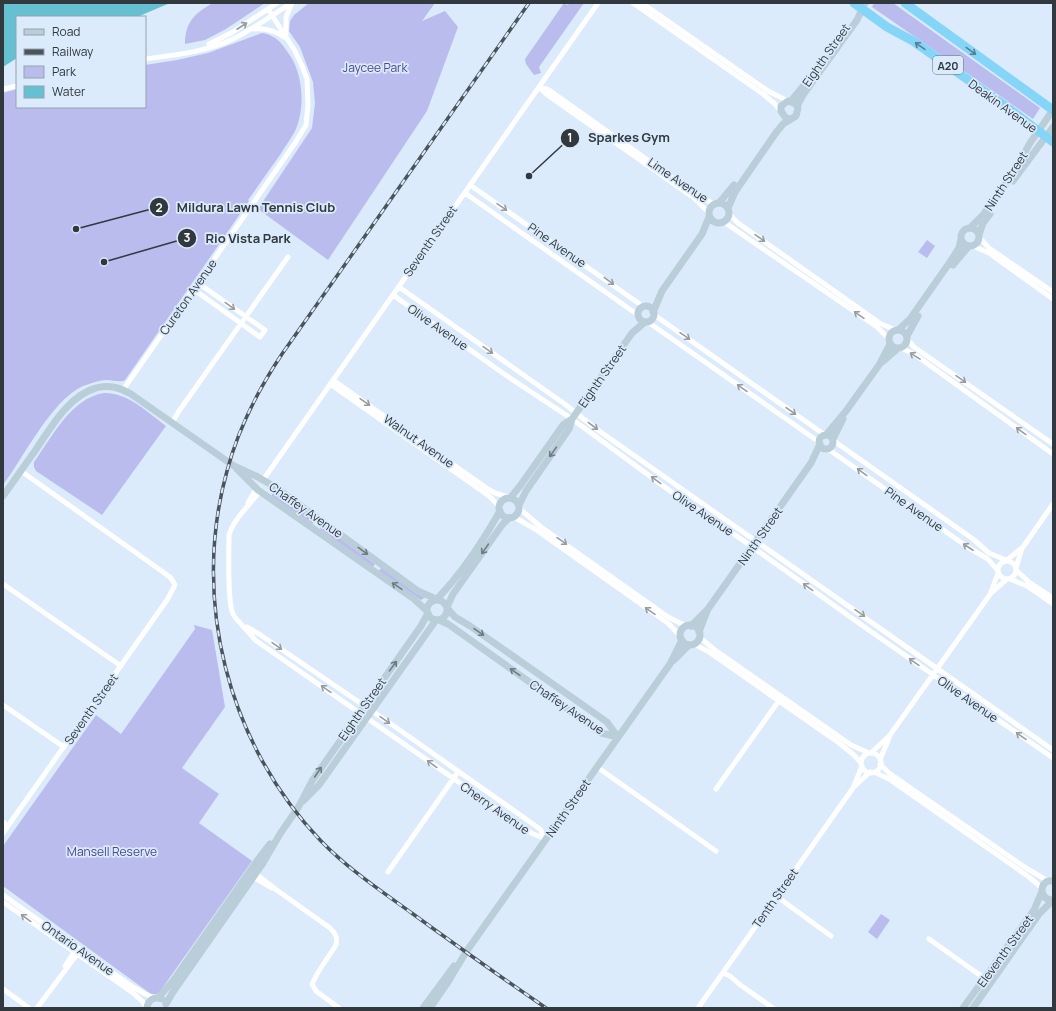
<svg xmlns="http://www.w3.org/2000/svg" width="1056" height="1011" font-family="Manrope,sans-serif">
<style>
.green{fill:#babcee}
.water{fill:#65c1d1}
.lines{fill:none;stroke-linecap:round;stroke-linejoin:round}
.street{stroke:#fff;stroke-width:5}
.secondary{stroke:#b9ced8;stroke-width:7}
.highway{stroke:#85d5f9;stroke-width:9}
.rail-casing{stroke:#4b535b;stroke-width:3.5}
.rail{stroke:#dbebfb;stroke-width:2;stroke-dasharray:6;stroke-linecap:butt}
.oneway{stroke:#989c9e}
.oneway2{stroke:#577f92}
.oneway3{stroke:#6e7c83}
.labels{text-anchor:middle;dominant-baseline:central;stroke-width:3.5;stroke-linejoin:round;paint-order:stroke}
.shield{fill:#dbebfb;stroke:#646e77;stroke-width:1}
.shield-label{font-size:11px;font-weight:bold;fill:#31383e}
.street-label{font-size:12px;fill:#31383e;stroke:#dbebfb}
.park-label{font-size:12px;fill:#4b4692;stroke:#dbebfb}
.leader{fill:none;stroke:#31383e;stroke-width:1.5}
.callout-dot{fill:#31383e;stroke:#dbebfb;stroke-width:1.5}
.mark-label{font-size:12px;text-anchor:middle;font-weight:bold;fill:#fff}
.callout-label{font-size:13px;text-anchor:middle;font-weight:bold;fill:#31383e;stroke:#dbebfb;stroke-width:3.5;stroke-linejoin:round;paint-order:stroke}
</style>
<rect width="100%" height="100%" fill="#dbebfb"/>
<path class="green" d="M213,3H265L226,29L205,40L185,44C185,22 195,13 213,3Z
M309,3H435L422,21L445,11L458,27L427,111L328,260L258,209L312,128L315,103L313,82L300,47L289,31L290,21L294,15Z
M564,3L568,5L569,3H584L539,67L541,73L534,75L526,64L525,59Z
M874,3H893L1040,108L1033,119L872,7Z
M262,33C278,36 282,44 291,57C303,77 305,107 296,129C292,138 285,146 280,155C269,170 259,185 248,200L249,201L125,380C120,383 113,380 107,380C98,380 89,384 81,387C51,402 23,458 3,485V93L17,89V107H145V65L177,60L208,53Z
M927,240L935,246L927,258L918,252Z
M104,393C129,393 147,412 166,426L102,515L36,471L34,467V462C52,437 71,398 104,393Z
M274,491L315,520L313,524L271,496Z
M321,526H323L375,564L373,567L320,529Z
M381,568L423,596L424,598L421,600L415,596L379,571Z
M194,625L212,630L225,707L182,768L219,794L199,823L252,861L161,990L157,994H151L3,886V846L96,715L121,734L195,629Z
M881,914L890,920L877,939L868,932Z"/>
<path class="water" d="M3,3H170L137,17H17V58L3,67Z"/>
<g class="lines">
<path class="street" d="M633,3L763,94L775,104L781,111
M642,3L768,91L788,101
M254,29C265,28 274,30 284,37
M286,36V17L292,3
M209,44L233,32L277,3
M145,59C174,55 206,52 233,39C253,29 272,16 291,3
M539,87L549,90L697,195L714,204
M540,88L546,94L694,198L708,212
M3,89L17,86
M470,185L644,307
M465,193L638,315
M729,214L738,223L881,324L896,330
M724,222L877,327L889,339
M979,237L989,248L1053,292
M973,246L989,253L1053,299
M399,287L566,405L595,428L1053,750
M193,289L260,337L265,330L198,283
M393,295L504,374L572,419L677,496L741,539L863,626L1053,758
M653,314L825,435
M648,322L819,442
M908,340L914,347L1053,444
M901,348L914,354L1053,454
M333,380L488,489L495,493L508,497
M330,384L489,496L499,506
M123,390L295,143L306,125L308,105L307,79L302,66L295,51L268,9
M172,423L179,411L288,257
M834,441L973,539L989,553L1006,560
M828,449L969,548L988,559L998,571
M263,480L598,3
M260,491C250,505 234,518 229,535C229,551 227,601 233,614C236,620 250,633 255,640L533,834L546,839
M248,503L256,489
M520,509L541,527L668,617L686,626
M514,517L535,529L669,624L680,636
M1007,560L1023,547L1053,504
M998 570a9 9 0 1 1 18 0a9 9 0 1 1-18 0Z
M1016,568L1022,548
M1016,570L1029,582L1053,598
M1010,579L1027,586L1053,604
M3,584L121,666
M991,592L998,573
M247,627L259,634L394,726L540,829L546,839
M699,637L715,650L851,745L869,753
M694,644L709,652L839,743L854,755L861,763
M3,705L64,747
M871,753L890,735L991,593L1007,579
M861 763a10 10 0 1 1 20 0a10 10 0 1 1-20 0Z
M880,760L889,738
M880,764L889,773L1026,868L1048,881
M597,767L716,851
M874,772L889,779L1029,877L1042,888
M855,786L870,772
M716,789L780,699
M3,822L8,826
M3,833L167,600L175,585L171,578L163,572L21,471
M388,872L458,772
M256,874L278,891L330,928C335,933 338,937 336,945L317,974L312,984L316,991L339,1008
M253,877L272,888
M3,895L133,987L145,994L155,998
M776,896L831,936
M3,902L133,993L142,1001L147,1008
M929,939L991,983
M65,966L74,952L77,950
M723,973L730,976L739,984L773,1008
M3,989L29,1008
M37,1008L78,953
M698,1008L853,788L862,766"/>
<path class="secondary" d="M791,101L805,84
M797,106L803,95L857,20L865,3
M1013,181L1053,127
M709 213a10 10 0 1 1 20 0a10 10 0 1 1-20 0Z
M719,203L734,185
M728,208L735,192L775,134L783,124L796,116L798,108L796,104L788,101L781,106V111L785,117L790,119
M970,228L983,215L1014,172L1030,143L1053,110
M961 237a9 9 0 1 1 18 0a9 9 0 1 1-18 0Z
M979,235L983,223L990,214
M953,265L969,246
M638 314a8 8 0 1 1 16 0a8 8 0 1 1-16 0Z
M653,312L662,291L702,234L709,217
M889 339a9 9 0 1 1 18 0a9 9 0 1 1-18 0Z
M898,330L910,319L950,262L959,248L961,239
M907,336L918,316
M882,362L897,349
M819 442a7 7 0 1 1 14 0a7 7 0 1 1-14 0Z
M826,435L846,411L879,365L890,344
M833,439L843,419
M237,469L258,490L414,599L427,611
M3,496C14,481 24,466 35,451C50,429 69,395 96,388C109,384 120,388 131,394L234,466L256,476L275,487L418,591L436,599
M511,497L520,486L563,425L572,419L632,333L645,322
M499 508a10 10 0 1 1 20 0a10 10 0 1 1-20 0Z
M519,505L526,491L569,429L572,419
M437,599C461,574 483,541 500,511
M427 610a10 10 0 1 1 20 0a10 10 0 1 1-20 0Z
M447,607L453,594L502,525L509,518
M448,609L455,617L470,626L607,722L618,737
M439,620L448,624L601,733L618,737
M680 635a10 10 0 1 1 20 0a10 10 0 1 1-20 0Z
M691,626L708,609L811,463L820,444
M699,632L707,611
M674,660L689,645
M303,801L319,785L436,620
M1053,881C1046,880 1042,884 1042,891C1043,897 1047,900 1053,900
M158,998L173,981L257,861L270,844
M166,1004L173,992L263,863L280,834L299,806L312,781L421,626L428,613
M147,1008C148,1000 154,996 162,999
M423,1008L454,966
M430,1008L448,982L466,952L670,664L682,640
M963,1008L1034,910L1042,891
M973,1008L1039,914L1053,900"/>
<path class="highway" d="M854,3L887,27L913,41L1011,110L1053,142
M905,3L1053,110"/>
<g class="rail-casing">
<path id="rail" d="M529,3L282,354C258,390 238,429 227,471C191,600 228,744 321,841C348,869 381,891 413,914C457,946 501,977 546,1008"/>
</g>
<use href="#rail" class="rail"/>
</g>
<defs><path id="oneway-shaft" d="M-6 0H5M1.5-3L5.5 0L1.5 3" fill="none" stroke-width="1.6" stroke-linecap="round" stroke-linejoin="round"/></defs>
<g class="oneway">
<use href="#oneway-shaft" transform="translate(242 26) rotate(-33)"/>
<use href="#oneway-shaft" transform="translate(502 207) rotate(35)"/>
<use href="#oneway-shaft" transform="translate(760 238) rotate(35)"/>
<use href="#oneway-shaft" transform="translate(609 281) rotate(36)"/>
<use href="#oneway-shaft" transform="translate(230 306) rotate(36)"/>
<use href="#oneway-shaft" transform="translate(859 315) rotate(-145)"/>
<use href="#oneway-shaft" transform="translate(685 336) rotate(35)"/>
<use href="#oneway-shaft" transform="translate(488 350) rotate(35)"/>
<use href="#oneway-shaft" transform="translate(915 356) rotate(-148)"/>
<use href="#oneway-shaft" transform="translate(961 379) rotate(35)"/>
<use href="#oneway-shaft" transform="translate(742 388) rotate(-145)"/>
<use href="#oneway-shaft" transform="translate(365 402) rotate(35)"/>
<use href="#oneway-shaft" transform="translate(791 411) rotate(35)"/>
<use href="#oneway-shaft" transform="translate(593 426) rotate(37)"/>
<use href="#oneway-shaft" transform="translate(1021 431) rotate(-144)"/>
<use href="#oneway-shaft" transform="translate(862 472) rotate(-144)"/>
<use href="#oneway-shaft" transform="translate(656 480) rotate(-144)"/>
<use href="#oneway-shaft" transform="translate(562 541) rotate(35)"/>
<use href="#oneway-shaft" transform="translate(968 547) rotate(-147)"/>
<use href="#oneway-shaft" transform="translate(808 587) rotate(-144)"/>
<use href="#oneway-shaft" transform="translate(650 611) rotate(-145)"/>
<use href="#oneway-shaft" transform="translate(860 613) rotate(35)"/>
<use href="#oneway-shaft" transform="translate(277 646) rotate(35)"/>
<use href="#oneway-shaft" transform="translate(914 662) rotate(-145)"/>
<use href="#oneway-shaft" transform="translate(326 689) rotate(-145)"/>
<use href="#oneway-shaft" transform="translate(385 720) rotate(35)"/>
<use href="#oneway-shaft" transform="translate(1021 736) rotate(-145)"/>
<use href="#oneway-shaft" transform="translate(432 764) rotate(-144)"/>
<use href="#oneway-shaft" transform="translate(26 918) rotate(-144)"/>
</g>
<g class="oneway2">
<use href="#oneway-shaft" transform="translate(920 46) rotate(-145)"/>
<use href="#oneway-shaft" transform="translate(971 51) rotate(36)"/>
</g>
<g class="oneway3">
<use href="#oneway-shaft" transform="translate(553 452) rotate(125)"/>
<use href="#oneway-shaft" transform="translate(485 549) rotate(125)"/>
<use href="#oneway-shaft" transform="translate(363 551) rotate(36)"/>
<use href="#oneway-shaft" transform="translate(397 586) rotate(-146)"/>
<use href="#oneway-shaft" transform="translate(479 632) rotate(35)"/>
<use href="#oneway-shaft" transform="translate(393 666) rotate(-54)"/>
<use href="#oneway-shaft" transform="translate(515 672) rotate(-145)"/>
<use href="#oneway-shaft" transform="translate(318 772) rotate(-56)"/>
</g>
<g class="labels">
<rect class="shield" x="933" y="56" width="30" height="18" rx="3"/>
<g class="shield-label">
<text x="948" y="65">A20</text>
</g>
<g class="street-label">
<text transform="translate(826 55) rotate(-55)">Eighth Street</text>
<text transform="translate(1003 106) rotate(36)">Deakin Avenue</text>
<text transform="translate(678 180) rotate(34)">Lime Avenue</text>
<text transform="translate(1006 181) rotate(-57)">Ninth Street</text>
<text transform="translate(430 241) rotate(-55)">Seventh Street</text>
<text transform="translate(557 245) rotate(35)">Pine Avenue</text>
<text transform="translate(188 297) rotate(-55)">Cureton Avenue</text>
<text transform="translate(438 327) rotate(35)">Olive Avenue</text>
<text transform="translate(602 376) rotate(-55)">Eighth Street</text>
<text transform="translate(419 441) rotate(35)">Walnut Avenue</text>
<text transform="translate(914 509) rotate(35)">Pine Avenue</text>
<text transform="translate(306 510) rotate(35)">Chaffey Avenue</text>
<text transform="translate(703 513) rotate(34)">Olive Avenue</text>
<text transform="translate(760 536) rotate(-55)">Ninth Street</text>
<text transform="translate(968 699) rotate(35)">Olive Avenue</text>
<text transform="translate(567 707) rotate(34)">Chaffey Avenue</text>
<text transform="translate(91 709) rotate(-55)">Seventh Street</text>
<text transform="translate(362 709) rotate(-55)">Eighth Street</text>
<text transform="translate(495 808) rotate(35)">Cherry Avenue</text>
<text transform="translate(568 808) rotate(-55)">Ninth Street</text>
<text transform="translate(775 898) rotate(-55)">Tenth Street</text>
<text transform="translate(78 948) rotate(35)">Ontario Avenue</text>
<text transform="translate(1005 951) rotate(-54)">Eleventh Street</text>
</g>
<g class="park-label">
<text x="375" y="67">Jaycee Park</text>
<text x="112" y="851">Mansell Reserve</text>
</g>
</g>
<path class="leader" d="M529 176L570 138M76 229L159 207M104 262L187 238"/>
<g class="callout-dot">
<circle cx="529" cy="176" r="4"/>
<circle cx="76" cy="229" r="4"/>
<circle cx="104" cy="262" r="4"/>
<circle cx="570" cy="138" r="10"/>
<circle cx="159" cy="207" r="10"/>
<circle cx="187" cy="238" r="10"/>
</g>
<g class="mark-label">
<text x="570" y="142">1</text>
<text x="159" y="212">2</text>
<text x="187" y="242">3</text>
</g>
<g class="callout-label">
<text x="629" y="142">Sparkes Gym</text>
<text x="256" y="212">Mildura Lawn Tennis Club</text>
<text x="248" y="243">Rio Vista Park</text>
</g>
<rect width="1056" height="1011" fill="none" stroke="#31383e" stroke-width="8"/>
<rect x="16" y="16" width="130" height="92" fill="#dbebfb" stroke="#97a3af"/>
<rect x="24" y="29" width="20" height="6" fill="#b9ced8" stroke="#97a3af"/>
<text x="52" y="36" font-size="12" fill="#31383e">Road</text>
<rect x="24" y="49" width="20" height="6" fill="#4b535b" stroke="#97a3af"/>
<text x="52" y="56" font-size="12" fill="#31383e">Railway</text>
<rect x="24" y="66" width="20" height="12" fill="#babcee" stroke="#97a3af"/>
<text x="52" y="76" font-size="12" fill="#31383e">Park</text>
<rect x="24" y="86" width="20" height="12" fill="#65c1d1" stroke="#97a3af"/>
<text x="52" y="96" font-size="12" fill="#31383e">Water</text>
</svg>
